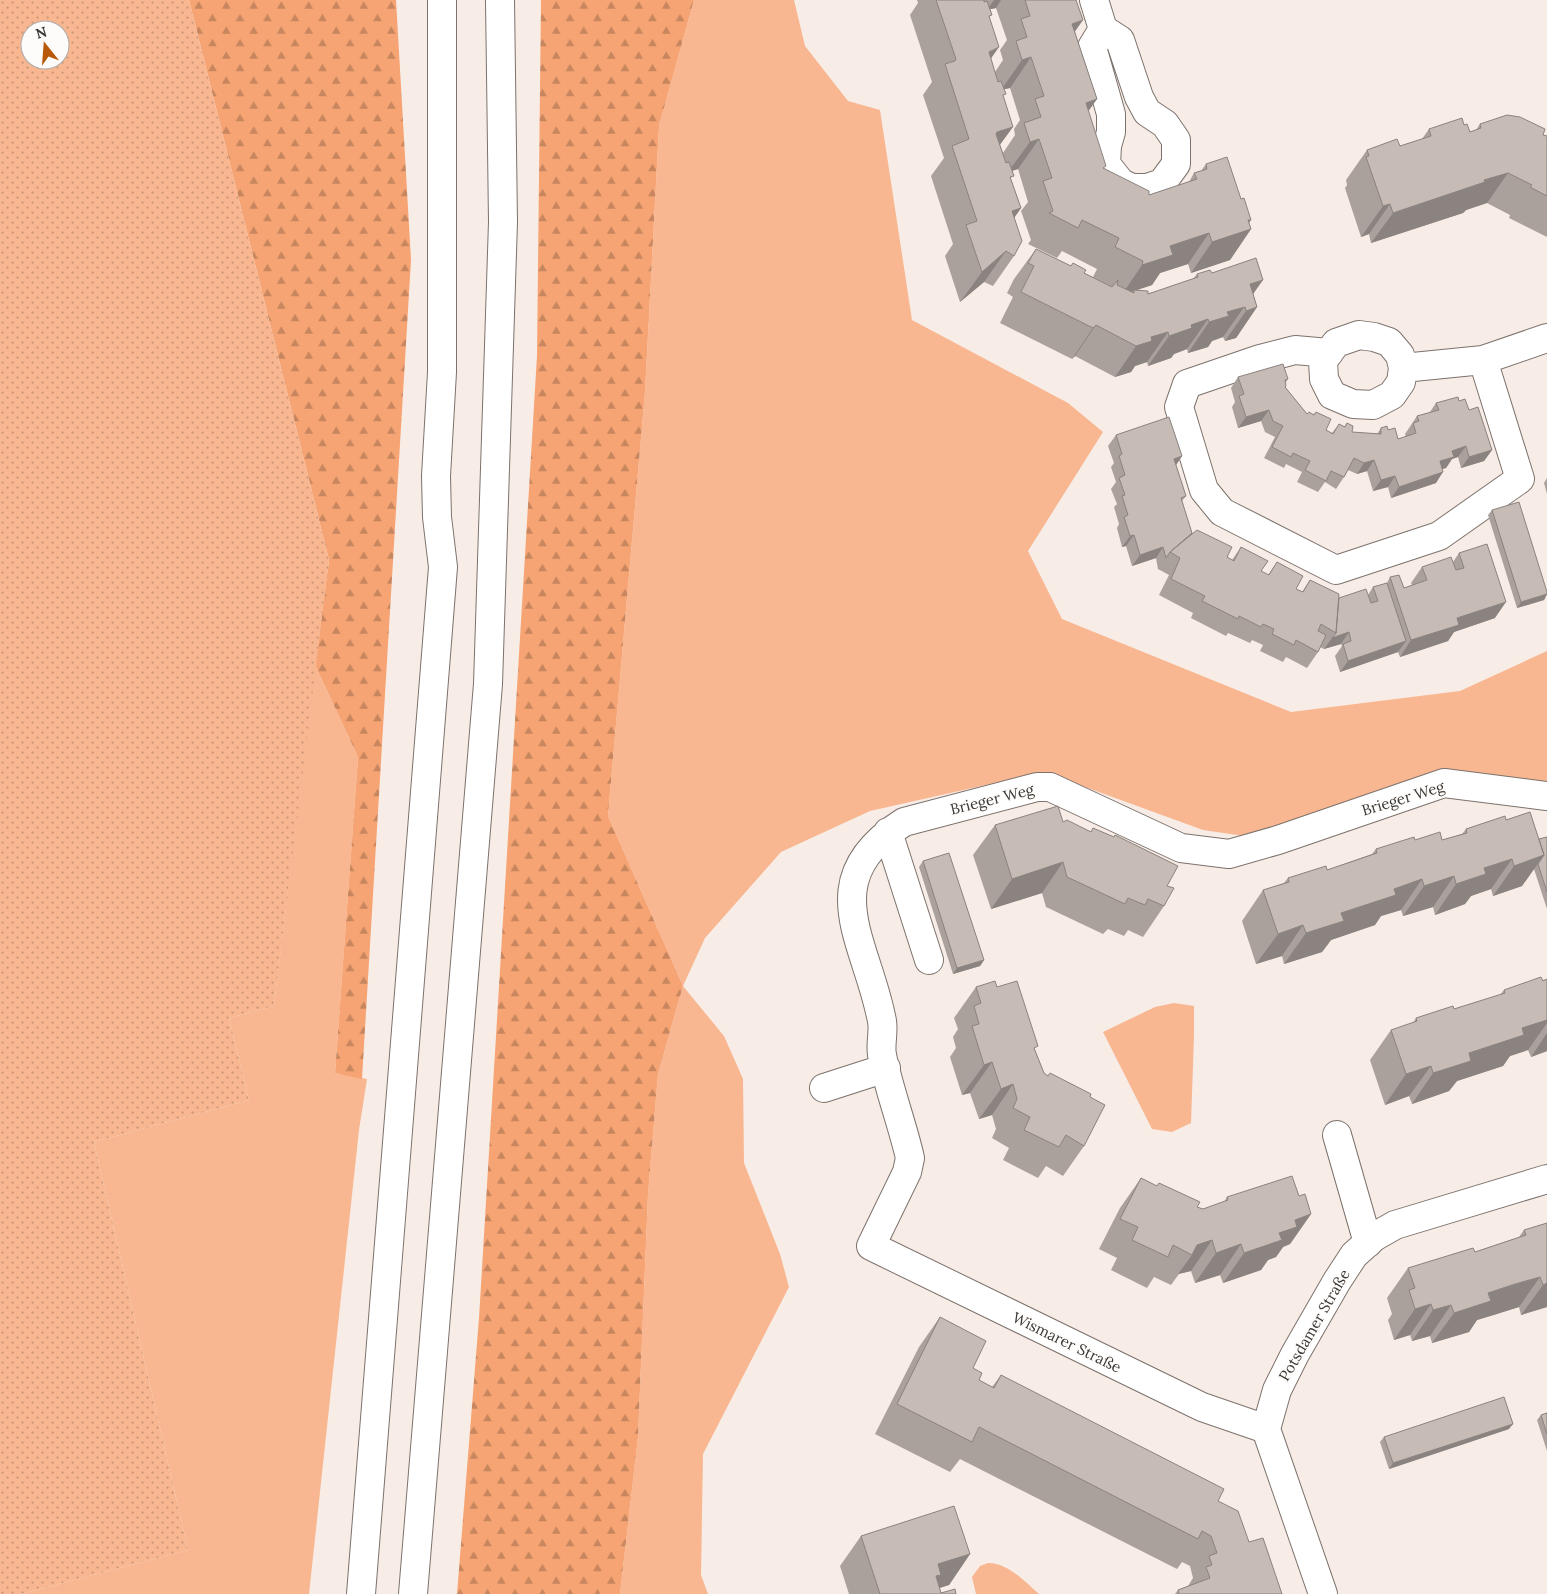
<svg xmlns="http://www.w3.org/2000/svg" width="1547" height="1594" font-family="Lora,serif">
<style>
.green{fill:#f8b791}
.forest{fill:url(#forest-firs)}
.garden{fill:url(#garden-dots);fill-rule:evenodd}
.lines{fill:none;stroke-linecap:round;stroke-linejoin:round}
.minor-casing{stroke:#7c726c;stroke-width:30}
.highway-casing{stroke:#7c726c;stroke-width:30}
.minor{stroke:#fff;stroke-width:28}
.highway{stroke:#fff;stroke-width:28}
.wall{fill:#aaa19c;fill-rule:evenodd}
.shaded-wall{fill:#8b837f}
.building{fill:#c6bbb5;stroke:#8b837f}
.labels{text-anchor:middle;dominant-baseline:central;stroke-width:4;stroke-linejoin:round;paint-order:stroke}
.street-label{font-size:15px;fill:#3b3734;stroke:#fefcfa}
</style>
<defs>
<pattern id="forest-firs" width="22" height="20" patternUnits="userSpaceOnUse" patternTransform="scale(1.25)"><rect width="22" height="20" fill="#f6a473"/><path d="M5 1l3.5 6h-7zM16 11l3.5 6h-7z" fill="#c8865f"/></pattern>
<pattern id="garden-dots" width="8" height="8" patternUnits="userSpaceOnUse" patternTransform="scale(1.25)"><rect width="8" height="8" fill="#f8b791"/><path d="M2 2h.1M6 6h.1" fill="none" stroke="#ca9677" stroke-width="1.8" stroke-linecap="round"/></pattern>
</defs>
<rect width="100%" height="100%" fill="#f8ece6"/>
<path class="green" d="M694,0H794L805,46L848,101L880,110L912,320L1068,403L1103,432L1028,551L1062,619L1291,712L1460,691L1547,651V782L1446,770L1251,837L1203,830L1044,772L870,811L781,852L705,938L683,986L724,1036L743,1079L744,1163L780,1254L789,1287L703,1454L701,1575L708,1594H620L638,1437L648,1194L658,1074L683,986L608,816L645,392L659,126Z
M315,665L358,757L335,1073L367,1079L359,1130L309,1594H21L188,1550L94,1142L249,1100L229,1018L274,1006Z
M1174,1003L1194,1006V1036L1191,1123L1172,1132L1152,1129L1103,1032L1155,1007Z
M988,1563C1008,1563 1024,1581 1039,1594H976L972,1577L980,1566Z"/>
<path class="forest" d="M189,0H396L411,260L362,1079L335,1073L358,757L315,665L329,560Z
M541,0H694L659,126L645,392L608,816L683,986L658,1074L648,1194L638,1437L620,1594H457L479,1318L537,356Z"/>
<path class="garden" d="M0,0H189L329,560L274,1006L229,1018L249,1100L94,1142L188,1550L21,1594H0ZM30,30H60V60H30Z"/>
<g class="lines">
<g class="minor-casing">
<path id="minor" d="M1094,0L1103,29L1120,40L1139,97L1147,112L1165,124L1176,140V164L1162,183L1147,188H1132L1121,183L1106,164L1107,146L1111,132V114L1092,47L1103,29
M1359,335L1374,337L1389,342L1400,355L1403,368L1401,382L1392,395L1373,405L1353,404L1332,395L1324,379L1323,361L1336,343Z
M1329,353L1295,350L1260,359L1187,384L1179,407L1204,490L1222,512L1336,570L1439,536L1520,479L1483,360
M1403,368L1483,360L1547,338
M888,832L929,960
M824,1088L886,1068
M1337,1135L1368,1243
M1266,1429L1202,1407L871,1246L907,1172L910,1158C902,1123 889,1090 882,1055C880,1044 884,1032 882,1021C867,941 812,880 904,822L1037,787H1050L1181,848L1229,854L1278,840L1444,783L1547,796
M1323,1594L1266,1429L1277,1390L1295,1354L1337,1281L1354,1255L1374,1237L1395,1225L1547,1179"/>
</g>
<g class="highway-casing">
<path id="highway" d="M361,1594L443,567L437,517L436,476L442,372V0
M413,1594L488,684L503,222L500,0"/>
</g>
<use href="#minor" class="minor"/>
<use href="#highway" class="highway"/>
</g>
<path class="wall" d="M917,0H1076L1075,32L1097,99L1088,111L1104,168L1149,195L1189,182L1194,173L1201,171L1206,164L1241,199L1251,220L1249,222L1251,229L1230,260L1191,273L1188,264L1160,273L1152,285L1137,290L1148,294L1193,279L1197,274L1212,273L1253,294L1257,307L1236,338L1225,341L1223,337L1212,341L1208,347L1188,353L1187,349L1174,354L1171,358L1148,366L1147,362L1135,366L1131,372L1115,377L1075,356L1072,359L1000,323L1013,297L1007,293L1014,279L1036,249L1071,266L1073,263L1084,273L1112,286L1093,277L1097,269L1062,251L1057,258L1028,244L1031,240L1021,211L1028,202L1018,169L1012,171L1011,179L1021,208L1014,218V256L993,286L984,282L960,302L945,256L953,244L931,176L944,158L923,95L932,82L910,15L918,3ZM996,8L1007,40L1000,50L1003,60L995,72L991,59L990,18V9ZM1010,88L1020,120L1014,129L1015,135L1003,153L1000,145L1003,97L1004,89Z
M1480,124L1543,135L1547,136V237L1509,218L1510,215L1487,203L1466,210L1463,213L1371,243L1369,234L1361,237L1345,188L1347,185L1346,180L1367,150L1400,146L1422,139L1429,129L1464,125L1470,132L1476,130Z
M1238,377L1288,379L1286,382L1285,387L1307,414H1314L1316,412L1326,430L1332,433L1339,424L1344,427L1347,423L1352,432L1377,434L1381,428L1388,430L1398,439L1406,437L1405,434L1417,416L1430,412L1436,403L1459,401L1469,410L1492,450L1484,461L1461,468L1458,457L1452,459L1446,468L1442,469L1436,483L1391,498L1388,487L1373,491L1367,471L1357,474L1348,470L1344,477L1336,489L1325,482L1318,492L1297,482L1302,472L1286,464L1284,468L1264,458L1275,437L1265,432L1261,421L1238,428L1232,407L1235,402L1231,388Z
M1116,435L1182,456L1176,465L1186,496L1182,501L1192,533L1232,560L1241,547L1261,571L1268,575L1277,562L1296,589L1302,592L1310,580L1339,598L1368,595L1373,587L1387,583L1390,577L1404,588L1412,585L1411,583L1422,567L1453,562L1459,553L1495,618L1454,632L1448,641L1400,657L1398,652L1340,672L1335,656L1342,646L1341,644L1324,649L1320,647L1318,652L1307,668L1286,657L1283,662L1260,651L1263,645L1252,640L1250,643L1228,633L1226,636L1191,618L1193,613L1159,595L1169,575L1158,569L1156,558L1132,566L1126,546L1122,547L1117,528L1119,524L1114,507L1117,504L1111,489L1116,482L1111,467L1114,463L1108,446Z
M1547,478V494L1544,483Z
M1492,510L1547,594L1544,600L1517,608L1488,515Z
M1506,820L1539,839L1547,837V909L1534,869L1522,886L1493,896L1491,889L1471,896L1465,904L1435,915L1433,907L1403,916L1401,910L1381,916L1375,925L1331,940L1322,952L1284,964L1282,956L1256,964L1242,921L1263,890L1284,883L1288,878L1327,870L1372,854L1376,849L1415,840H1442L1462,834L1466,829Z
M1063,822L1091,832L1093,828L1167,886L1164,906L1143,937L1128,930L1124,936L1108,929L1103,934L1046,907L1042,893L991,909L973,855L995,825Z
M923,861L984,960L980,966L953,974L919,867Z
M1547,979V1051L1531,1057L1528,1050L1510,1056L1503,1066L1457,1081L1449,1091L1412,1104L1409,1096L1385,1105L1370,1060L1391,1030L1413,1023L1416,1018L1454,1009L1500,995L1504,990Z
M976,987H997L1035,1050L1044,1073L1048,1076L1090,1097L1084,1146L1063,1176L1046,1166L1038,1178L1003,1160L1009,1148L992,1138L996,1129L992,1115L979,1119L970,1093L962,1095L950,1057L956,1048L953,1037L958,1029L954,1018Z
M1141,1178L1197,1207L1203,1209L1224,1202L1227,1197L1299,1196L1311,1214L1290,1244L1283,1247L1276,1257L1268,1260L1261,1270L1223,1283L1220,1275L1195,1283L1191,1271L1179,1274L1171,1285L1154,1277L1147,1288L1111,1270L1117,1258L1099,1249L1120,1208Z
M1547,1223V1307L1521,1315L1519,1307L1494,1315L1477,1320L1469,1332L1432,1343L1430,1336L1412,1341L1410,1335L1394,1340L1388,1320L1392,1314L1387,1298L1408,1268L1475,1252L1519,1237L1524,1230Z
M940,1317L973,1368L979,1380L992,1387L1001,1375L1218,1501L1249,1542L1282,1594H1175L1178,1590L1188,1586L1193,1578L1190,1566L1182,1562L1177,1569L960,1459L950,1472L875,1434L919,1347Z
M1547,1413V1451L1537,1420L1541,1415Z
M1509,1429L1389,1469L1380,1442L1384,1437Z
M861,1536L970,1554L949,1585L939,1588L941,1593L956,1594H849L840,1566Z"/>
<path class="shaded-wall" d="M994,0H1001L996,8L987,10Z
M1083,20L1062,50L1072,24Z
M999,47L978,77L989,52Z
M1031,57L1010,88L1001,90L1022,60Z
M1097,99L1075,130L1086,103Z
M1013,127L991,157L997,132Z
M1039,139L1018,169L1008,172L1030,142Z
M1508,173L1487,203L1466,210L1463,213L1371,243L1393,213L1484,180Z
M1390,204L1369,234L1361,237L1383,206Z
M1021,208L999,239L1012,211Z
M1248,220H1251L1242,232L1251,229L1230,260L1191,273L1212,242Z
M1209,233L1188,264L1160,273L1152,285L1134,291V290L1132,292L1121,296L1142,265L1170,246Z
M1006,251L984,282L960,302L982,272Z
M1263,280L1223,337L1212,341L1208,347L1188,353L1209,322L1250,284Z
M1257,307L1236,338L1225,341L1246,311Z
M1208,319L1187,349L1174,354L1171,358L1148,366L1169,336L1191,325Z
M1096,325L1075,356L1072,359L1093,328Z
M1168,332L1147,362L1135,366L1131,372L1115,377L1136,346L1151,337Z
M1269,410L1261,421L1238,428L1246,417Z
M1466,446L1458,457L1452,459L1446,468L1432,472L1440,461L1452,451Z
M1492,450L1484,461L1461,468L1469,457Z
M1182,456L1174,468V459Z
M1374,460L1367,471L1357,474L1364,463Z
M1443,472L1436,483L1391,498L1399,487Z
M1395,476L1388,487L1373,491L1381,480Z
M1134,535L1126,546L1122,547L1130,536Z
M1163,547L1156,558L1132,566L1140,555Z
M1547,594L1544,600L1517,608L1521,602Z
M1506,602L1495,618L1454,632L1448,641L1400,657L1411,640L1457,618Z
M1349,632L1341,644L1324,649L1332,638Z
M1406,641L1398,652L1340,672L1348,661Z
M1544,855L1522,886L1493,896L1514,866Z
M1512,859L1491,889L1471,896L1465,904L1435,915L1456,884L1484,868Z
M1063,862L1042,893L991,909L1012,879Z
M1454,876L1433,907L1403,916L1424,886Z
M1422,879L1401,910L1381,916L1375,925L1331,940L1322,952L1284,964L1306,933L1341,913L1394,889Z
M1303,925L1282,956L1256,964L1278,934Z
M984,960L980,966L953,974L957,968Z
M1547,1020V1023L1528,1050L1510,1056L1503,1066L1457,1081L1449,1091L1412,1104L1433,1073L1469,1053L1522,1028Z
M1547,1033V1051L1531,1057Z
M992,1062L970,1093L962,1095L984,1065Z
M1431,1066L1409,1096L1385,1105L1406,1074Z
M1013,1084L992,1115L979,1119L1001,1089Z
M1311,1214L1290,1244L1283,1247L1276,1257L1268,1260L1261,1270L1223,1283L1244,1253L1279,1233L1295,1220Z
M1212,1240L1191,1271L1178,1274L1192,1255L1197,1245Z
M1241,1244L1220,1275L1195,1283L1216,1253Z
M1540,1277L1519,1307L1477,1320L1469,1332L1432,1343L1454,1313L1488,1293Z
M1547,1283V1307L1521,1315L1543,1285Z
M1431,1304L1410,1335L1394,1340L1415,1309Z
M1451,1305L1430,1336L1412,1341L1433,1310Z
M1513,1424L1509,1429L1389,1469L1393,1463Z
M970,1554L949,1585L930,1591L938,1564Z"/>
<path class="building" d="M936,0H984V2L987,1L992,15L989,16L999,47L989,52L998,82L1001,81L1006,94L1003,95L1013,127L997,132L996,134L1006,163L1009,162L1014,176L1010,177L1021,208L1012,211L1022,241L1014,256L1006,251L982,272L966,225L977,221L952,146L969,139L945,64L955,61L956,59Z
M1025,0H1076L1083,20L1072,24L1097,99L1086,103L1106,166L1103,168L1149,191V195L1197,179L1194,173L1207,169L1206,164L1227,157L1241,199L1244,198L1251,220H1248L1251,229L1212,242L1209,233L1170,246L1173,255L1142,265L1143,261L1115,247L1119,238L1082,220L1078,228L1049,213L1053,211L1043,181L1052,178L1039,139L1030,142L1024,123L1041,117L1035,99L1044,96L1031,57L1022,60L1016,41L1027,37L1021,19L1030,16Z
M1507,115L1520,117L1545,129L1543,135L1547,136V196L1530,187L1532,185L1508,173L1484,180L1485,182L1393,213L1390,204L1383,206L1366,157L1369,156L1367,150L1397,139L1400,146L1431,136L1429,129L1462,118L1464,125L1467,124L1470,132L1481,128L1480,124Z
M1036,249L1071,266L1073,263L1086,270L1084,273L1112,287L1118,280L1117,285L1134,293V290L1148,291V294L1198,277L1197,274L1210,270L1212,273L1256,258L1263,280L1250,284L1257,307L1246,311L1245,307L1227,312L1229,316L1209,322L1208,319L1191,325L1192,328L1169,336L1168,332L1151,337L1152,341L1136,346L1096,325L1093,328L1021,292L1034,266L1028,263Z
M1283,364L1288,379L1285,380L1286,386L1285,387L1307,414L1309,412L1314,415L1316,412L1331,419L1326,430L1333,434L1339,424L1345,427L1347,423L1353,426L1352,432L1381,434V428L1387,426L1388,430L1395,428L1398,439L1416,433L1413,423L1419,421L1417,416L1439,410L1436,403L1458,397L1459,401L1465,399L1469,410L1478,407L1492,450L1469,457L1466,446L1452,451L1454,457L1440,461L1443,472L1399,487L1395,476L1381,480L1374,460L1364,463L1354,458L1344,477L1331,471L1326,481L1305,470L1310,461L1293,453L1291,457L1272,447L1283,426L1273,421L1269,410L1246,417L1239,396L1244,394L1238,377Z
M1169,417L1182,456L1174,459L1186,496L1181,498L1192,533L1170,552L1166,558L1163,547L1140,555L1134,535L1130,536L1124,517L1128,515L1122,496L1125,495L1119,478L1125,475L1119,456L1122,454L1116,435Z
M1519,502L1547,592V594L1521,602L1492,510Z
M1197,530L1232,547L1227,557L1234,561L1241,547L1268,561L1261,571L1269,575L1277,562L1303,576L1296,589L1303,592L1310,580L1339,594L1336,633L1321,624L1318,631L1326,635L1318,652L1296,640L1294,645L1272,634L1274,629L1263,624L1261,627L1239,616L1238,619L1202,601L1205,596L1171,579L1180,558L1170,552Z
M1487,544L1506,602L1457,618L1459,625L1411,640L1390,577L1399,575L1404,588L1427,580L1422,567L1451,557L1456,570L1464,568L1459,553Z
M1387,583L1406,641L1348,661L1343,644L1351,641L1349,632L1332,638L1336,633L1339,598L1366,589L1371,603L1378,601L1373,587Z
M1058,806L1063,822L1067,820L1091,832L1093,828L1114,837L1115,835L1178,866L1167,886L1174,888L1164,906L1148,899L1145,905L1128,898L1125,904L1067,877L1063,862L1012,879L995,825Z
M1530,812L1544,855L1514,866L1512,859L1484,868L1486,874L1456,884L1454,876L1424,886L1422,879L1394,889L1396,895L1341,913L1344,921L1306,933L1303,925L1278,934L1263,890L1289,882L1288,878L1326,866L1327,870L1377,853L1376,849L1414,837L1415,840L1440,832L1442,840L1467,833L1466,829L1505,816L1506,820Z
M1547,837V892L1538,864L1544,855L1539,839Z
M949,853L984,960L957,968L923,861Z
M1541,977L1543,981L1547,979V1020L1522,1028L1524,1035L1469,1053L1471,1061L1433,1073L1431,1066L1406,1074L1391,1030L1417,1021L1416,1018L1453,1006L1454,1009L1505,993L1504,990Z
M995,981L997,987L1017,981L1038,1046L1034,1048L1044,1073L1048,1076L1050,1073L1091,1094L1090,1097L1105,1105L1084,1146L1066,1135L1059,1147L1024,1130L1030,1117L1013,1108L1017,1099L1013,1084L1001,1089L992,1062L984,1065L972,1026L979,1024L974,1006L981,1003L976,987Z
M1292,1176L1299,1196L1305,1194L1311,1214L1295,1220L1297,1227L1279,1233L1282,1240L1244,1253L1241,1244L1216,1253L1212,1240L1197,1245L1192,1255L1173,1245L1168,1257L1132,1240L1138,1227L1120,1219L1141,1178L1157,1186L1159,1183L1200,1202L1197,1207L1203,1209L1228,1200L1227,1197Z
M1547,1223V1283L1543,1285L1540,1277L1515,1284L1488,1293L1491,1301L1454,1313L1451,1305L1433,1310L1431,1304L1415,1309L1409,1290L1415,1288L1408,1268L1473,1248L1475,1252L1526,1235L1524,1230Z
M940,1317L986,1341L973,1368L982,1373L979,1380L994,1388L1001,1375L1224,1489L1218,1501L1238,1511L1249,1542L1263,1538L1282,1594H1179L1178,1590L1210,1578L1206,1567L1212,1565L1209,1556L1217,1553L1211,1536L1202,1531L1198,1539L979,1427L972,1442L897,1404Z
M1504,1397L1513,1424L1393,1463L1384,1437Z
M1547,1413V1434L1541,1415Z
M954,1506L970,1554L938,1564L941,1575L936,1576L941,1593L955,1589L956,1594H880L861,1536Z"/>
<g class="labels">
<g class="street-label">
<text transform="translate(1403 798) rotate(-17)">Brieger Weg</text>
<text transform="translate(992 799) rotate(-14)">Brieger Weg</text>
<text transform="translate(1314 1325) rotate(-60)">Potsdamer Straße</text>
<text transform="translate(1067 1342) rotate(26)">Wismarer Straße</text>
</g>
</g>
<g transform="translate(45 45) rotate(343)"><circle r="24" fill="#fefcfa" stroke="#b0adab"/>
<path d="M0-4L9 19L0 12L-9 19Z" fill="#b75909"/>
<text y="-8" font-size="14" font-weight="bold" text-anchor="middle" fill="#3b3734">N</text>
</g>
</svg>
